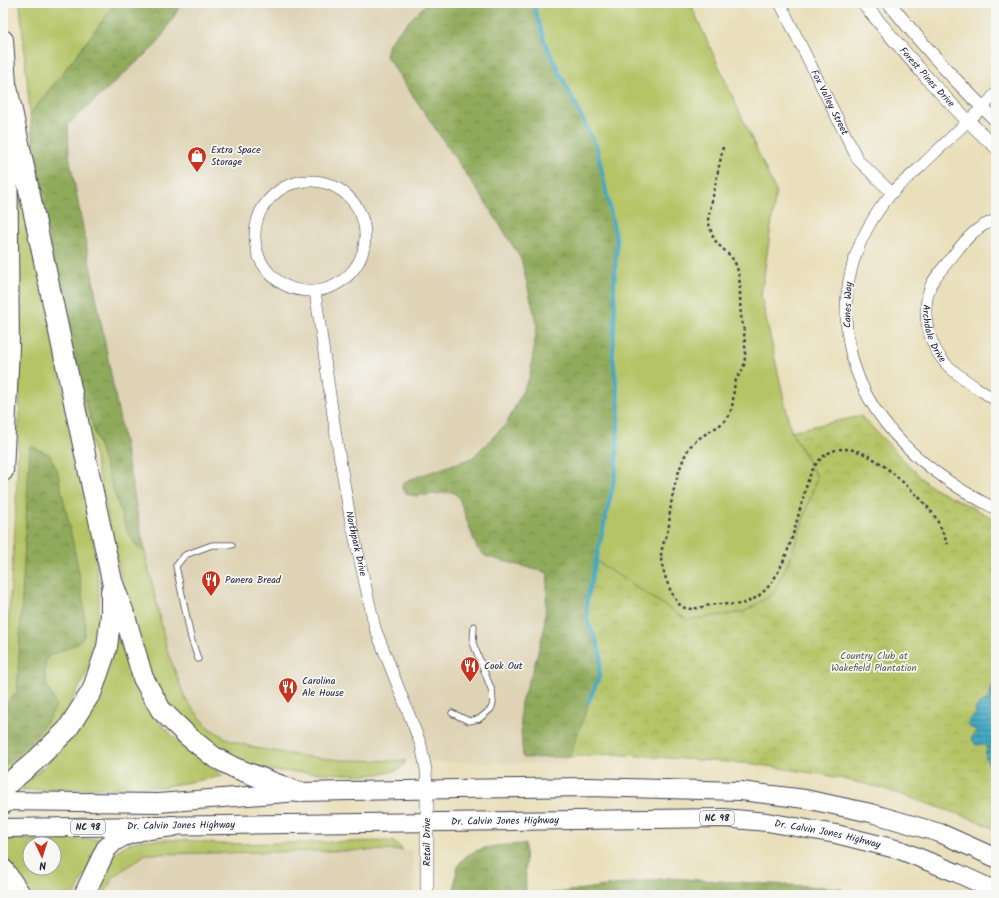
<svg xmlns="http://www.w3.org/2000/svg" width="999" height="898" font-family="Kalam,sans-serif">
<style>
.built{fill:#ded3b5}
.green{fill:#b5c466;stroke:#6c7350;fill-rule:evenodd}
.forest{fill:url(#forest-crowns);stroke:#59664b}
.park{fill:url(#park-crowns);stroke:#6c7350}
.water{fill:url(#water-rules);stroke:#32657e}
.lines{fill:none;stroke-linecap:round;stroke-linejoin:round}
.stream{stroke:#42a8c2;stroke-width:4}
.service-casing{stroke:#403e4e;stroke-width:7}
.minor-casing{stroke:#403e4e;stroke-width:12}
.tertiary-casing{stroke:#403e4e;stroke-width:14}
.trunk-casing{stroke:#403e4e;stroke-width:20}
.motorway-casing{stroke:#403e4e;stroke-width:22}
.path{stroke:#403e4e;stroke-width:2.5;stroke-dasharray:3 3;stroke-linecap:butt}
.service{stroke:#fff;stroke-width:5.5}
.minor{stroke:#fff;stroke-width:11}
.tertiary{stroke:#fff;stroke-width:13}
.trunk{stroke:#fff;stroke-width:18}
.motorway{stroke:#fff;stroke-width:20}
.labels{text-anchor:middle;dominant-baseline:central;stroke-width:3.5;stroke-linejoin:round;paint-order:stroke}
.shield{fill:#f6f6f2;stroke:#626272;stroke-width:1}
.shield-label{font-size:9px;font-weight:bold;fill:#22223b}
.street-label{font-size:10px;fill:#22223b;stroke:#f6f6f2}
.poi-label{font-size:10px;fill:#22223b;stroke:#f6f6f2;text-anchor:start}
.park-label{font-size:10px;fill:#555b4a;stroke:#f6f6f2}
</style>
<defs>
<pattern id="forest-crowns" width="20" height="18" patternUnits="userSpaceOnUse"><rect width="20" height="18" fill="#90aa5b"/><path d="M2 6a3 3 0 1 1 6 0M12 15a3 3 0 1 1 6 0" fill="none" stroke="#758a4c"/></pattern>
<pattern id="park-crowns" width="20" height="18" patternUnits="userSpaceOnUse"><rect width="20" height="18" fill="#b5c466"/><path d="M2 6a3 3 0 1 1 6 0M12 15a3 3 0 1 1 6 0" fill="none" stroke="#9ba859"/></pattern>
<pattern id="water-rules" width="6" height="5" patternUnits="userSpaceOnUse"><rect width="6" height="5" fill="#42a8c2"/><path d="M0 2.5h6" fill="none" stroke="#37889f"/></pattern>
</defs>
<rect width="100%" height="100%" fill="#f6f6f2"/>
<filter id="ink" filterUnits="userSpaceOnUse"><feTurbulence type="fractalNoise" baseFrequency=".025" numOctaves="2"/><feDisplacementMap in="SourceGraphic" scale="8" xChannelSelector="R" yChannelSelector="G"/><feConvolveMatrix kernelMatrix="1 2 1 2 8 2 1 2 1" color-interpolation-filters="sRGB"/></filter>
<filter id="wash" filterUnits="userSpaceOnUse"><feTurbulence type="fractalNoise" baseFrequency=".012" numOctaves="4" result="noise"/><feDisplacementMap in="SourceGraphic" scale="16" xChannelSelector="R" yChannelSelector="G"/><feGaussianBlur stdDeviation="0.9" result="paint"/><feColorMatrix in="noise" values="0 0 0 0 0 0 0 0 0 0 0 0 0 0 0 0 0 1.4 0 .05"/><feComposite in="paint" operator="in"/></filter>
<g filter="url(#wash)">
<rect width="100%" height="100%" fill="#e9dfba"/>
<path class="built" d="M40,3H533L546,45L597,148L615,308L613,357L619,405L616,472L587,600V621L599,677L566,764L341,760L301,756L255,748L229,740L209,728L186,700L167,650L141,531L69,155L65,70Z
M412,850L414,895H104L113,877L146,854Z"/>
<path class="green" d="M20,3H116L65,70L30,114Z
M533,3H690L776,192L761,296L791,431L817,477L791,557L773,594L744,612L687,620L596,561L616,472L619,405L613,357L615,308L614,287L597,148L546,45Z
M23,185C40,269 56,353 73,436C86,503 105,571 97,639C93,667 63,722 43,741C31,752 19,768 3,771V695L15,527L20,397L17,365V186Z
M76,371L103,459L136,545L145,552L167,650L186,700L209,728L229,740L255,748L301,756L341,760L406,761L400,769L387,773L367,775L274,771L249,765L225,756L183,726L146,671L127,605Z
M117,634C128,662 137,690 154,715C169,737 202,760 223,776L161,787L22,790L23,784L47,764L75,732Z
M98,839L100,840L75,895H30L7,858V840ZM30,844H54V868H30Z
M142,840H186L220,844L389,841L394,842L403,850L146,854L113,877L104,895H93L111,855L128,844Z"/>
<path class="forest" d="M116,3H182L157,44L68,124L69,155L145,552L136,545L127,531L103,459L76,371L36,177L30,114L65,70Z
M427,3H533L546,45L597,148L617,242L614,287L615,308L613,357L619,405L616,472L587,600L596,639L601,656L599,677L569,757L523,758L520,714L521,702L533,670L544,630L548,573L485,556L477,548L459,498L453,492L416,496L407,494L402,488L403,483L408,480L472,458L507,423L530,376L537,325L521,259L492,212L386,56L389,44L396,34Z
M30,446L49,454L57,469C62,496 93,619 83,637C77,647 58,651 47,657C44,667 44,678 48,688C51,694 54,699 56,706C47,726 20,752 3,767V737L8,701L17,693Z
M525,844L526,895H454C455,887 455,878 457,870C463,845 504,845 525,844Z
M667,878L840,888L851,895H539Z"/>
<path class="park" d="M861,416L927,484L996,520V830L978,821L882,788L825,775L754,764L612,754L569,757L599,677L601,656L596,639L587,621V600L596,561L687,620L744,612L773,594L791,557L817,477L791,431Z"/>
<path class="water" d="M994,685H996V703H995L992,710L993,714L996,716V767C987,766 983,757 987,749C984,742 982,745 976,745L971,738L977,733V730L969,727L967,725L970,719L975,716L976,714L975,709C978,703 985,702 990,697C991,691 988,688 994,685Z"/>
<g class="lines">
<path class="stream" d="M533,3L546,45L597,148L617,242L614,287L615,308L613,357L619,405L616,472L587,600V621L596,639L601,656L599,677L588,703
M521,895L522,892"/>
</g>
</g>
<g filter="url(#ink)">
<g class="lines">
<g class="service-casing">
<path id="service" d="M198,659L191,638L176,566L185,555L212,545H232
M452,713L469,721L479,719L491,709L493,703L492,691L473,643L474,626"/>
</g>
<g class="minor-casing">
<g id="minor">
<path id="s1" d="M780,3L858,160L892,193"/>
<path d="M996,93C988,103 978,112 968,121C951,137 935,153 918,169C909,177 899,185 891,194C862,229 845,270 846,316C849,410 918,469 996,509"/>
<circle cx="310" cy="236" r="55"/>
<path id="s2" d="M996,220C975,226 964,242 951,258C944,267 936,275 931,285C920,312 928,345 947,365C961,379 980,389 996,401"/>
<path id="s3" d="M315,291L336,436L350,517L375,628L421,745L426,770L427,790"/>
</g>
</g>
<g class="tertiary-casing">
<g id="tertiary">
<path id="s4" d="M863,3C905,53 947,104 996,147"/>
<path d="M889,3C922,44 957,84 996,120"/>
<path d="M427,790V895"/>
</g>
</g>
<g class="trunk-casing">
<g id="trunk">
<path d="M3,801L158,803L298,792L458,789L587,787L741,791L805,799L871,813L940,833L996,858"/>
<path id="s5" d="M3,828L723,818L767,822L836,834L900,850L957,873L996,891"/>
</g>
</g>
<g class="motorway-casing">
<path id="motorway" d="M3,40L7,99
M7,87L112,581L125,616L143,678L161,710L189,737L214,757L235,768L298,792
M3,471L9,347L7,131
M3,786L10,782L35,761L67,730L92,691L107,647L111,615V591
M3,804L8,801
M3,828H4
M3,869L21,895
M84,895L106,849L114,841L123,836L141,830L173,826"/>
</g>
<path class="path" d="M723,147L708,220C710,228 712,237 717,243C725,252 731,254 736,265C742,280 739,300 741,315C741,321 744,326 744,332C745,342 746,355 744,365C743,371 738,375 736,380C732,391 735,406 728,417C721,428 698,435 689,448C679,465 672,493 670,512C669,518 670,523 668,529C666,538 661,547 661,557C661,568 673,605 685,608C696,611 707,604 718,604C728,604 738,606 747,602C783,589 793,532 803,499C806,487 809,474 816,464C844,428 885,465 908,487C917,495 926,504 933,514C940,523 943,535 948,544"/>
<use href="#service" class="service"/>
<use href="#minor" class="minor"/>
<use href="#tertiary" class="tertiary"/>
<use href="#trunk" class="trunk"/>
<use href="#motorway" class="motorway"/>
</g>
</g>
<defs>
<g id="shop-pin" transform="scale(1)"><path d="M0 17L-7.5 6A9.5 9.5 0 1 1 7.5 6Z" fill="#c8321e" stroke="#f6f6f2"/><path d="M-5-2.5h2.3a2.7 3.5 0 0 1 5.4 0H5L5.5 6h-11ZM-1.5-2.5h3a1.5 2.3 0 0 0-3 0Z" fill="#fff"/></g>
<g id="restaurant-pin" transform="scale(1)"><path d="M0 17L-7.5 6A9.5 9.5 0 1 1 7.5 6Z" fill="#c8321e" stroke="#f6f6f2"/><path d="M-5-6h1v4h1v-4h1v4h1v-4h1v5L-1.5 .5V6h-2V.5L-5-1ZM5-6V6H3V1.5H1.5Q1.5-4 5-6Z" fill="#fff"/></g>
</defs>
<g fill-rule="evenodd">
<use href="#shop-pin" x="197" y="156"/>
<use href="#restaurant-pin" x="211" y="580"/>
<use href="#restaurant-pin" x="470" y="666"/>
<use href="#restaurant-pin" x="288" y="687"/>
</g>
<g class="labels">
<g class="shield">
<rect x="700" y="811" width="34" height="14" rx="3"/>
<rect x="71" y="820" width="34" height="14" rx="3"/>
</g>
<g class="shield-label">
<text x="717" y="818">NC 98</text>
<text x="88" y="827">NC 98</text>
</g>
<g class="street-label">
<text stroke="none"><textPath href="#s4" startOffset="98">Forest Pines Drive</textPath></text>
<text stroke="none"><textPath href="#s1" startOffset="111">Fox Valley Street</textPath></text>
<text transform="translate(848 305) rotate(-88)">Canes Way</text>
<text stroke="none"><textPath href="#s2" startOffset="144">Archdale Drive</textPath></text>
<text stroke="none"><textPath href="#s3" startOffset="256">Northpark Drive</textPath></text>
<text stroke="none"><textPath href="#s5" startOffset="502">Dr. Calvin Jones Highway</textPath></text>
<text stroke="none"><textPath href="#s5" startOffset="178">Dr. Calvin Jones Highway</textPath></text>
<text stroke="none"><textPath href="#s5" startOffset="826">Dr. Calvin Jones Highway</textPath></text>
<text transform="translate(427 842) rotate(-90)">Retail Drive</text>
</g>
<g class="poi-label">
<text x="211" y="150">Extra Space<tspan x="211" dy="12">Storage</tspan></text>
<text x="225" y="580">Panera Bread</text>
<text x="484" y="666">Cook Out</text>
<text x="302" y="681">Carolina<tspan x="302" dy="12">Ale House</tspan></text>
</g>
<g class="park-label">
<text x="874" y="656">Country Club at<tspan x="874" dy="12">Wakefield Plantation</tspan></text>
</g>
</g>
<rect width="999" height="898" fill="none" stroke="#f6f6f2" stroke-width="16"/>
<g transform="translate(42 856) rotate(176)"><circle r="19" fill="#f6f6f2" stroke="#a1a1a9"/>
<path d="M0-3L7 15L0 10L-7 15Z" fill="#c8321e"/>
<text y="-6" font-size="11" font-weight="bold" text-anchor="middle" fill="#22223b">N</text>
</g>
</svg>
